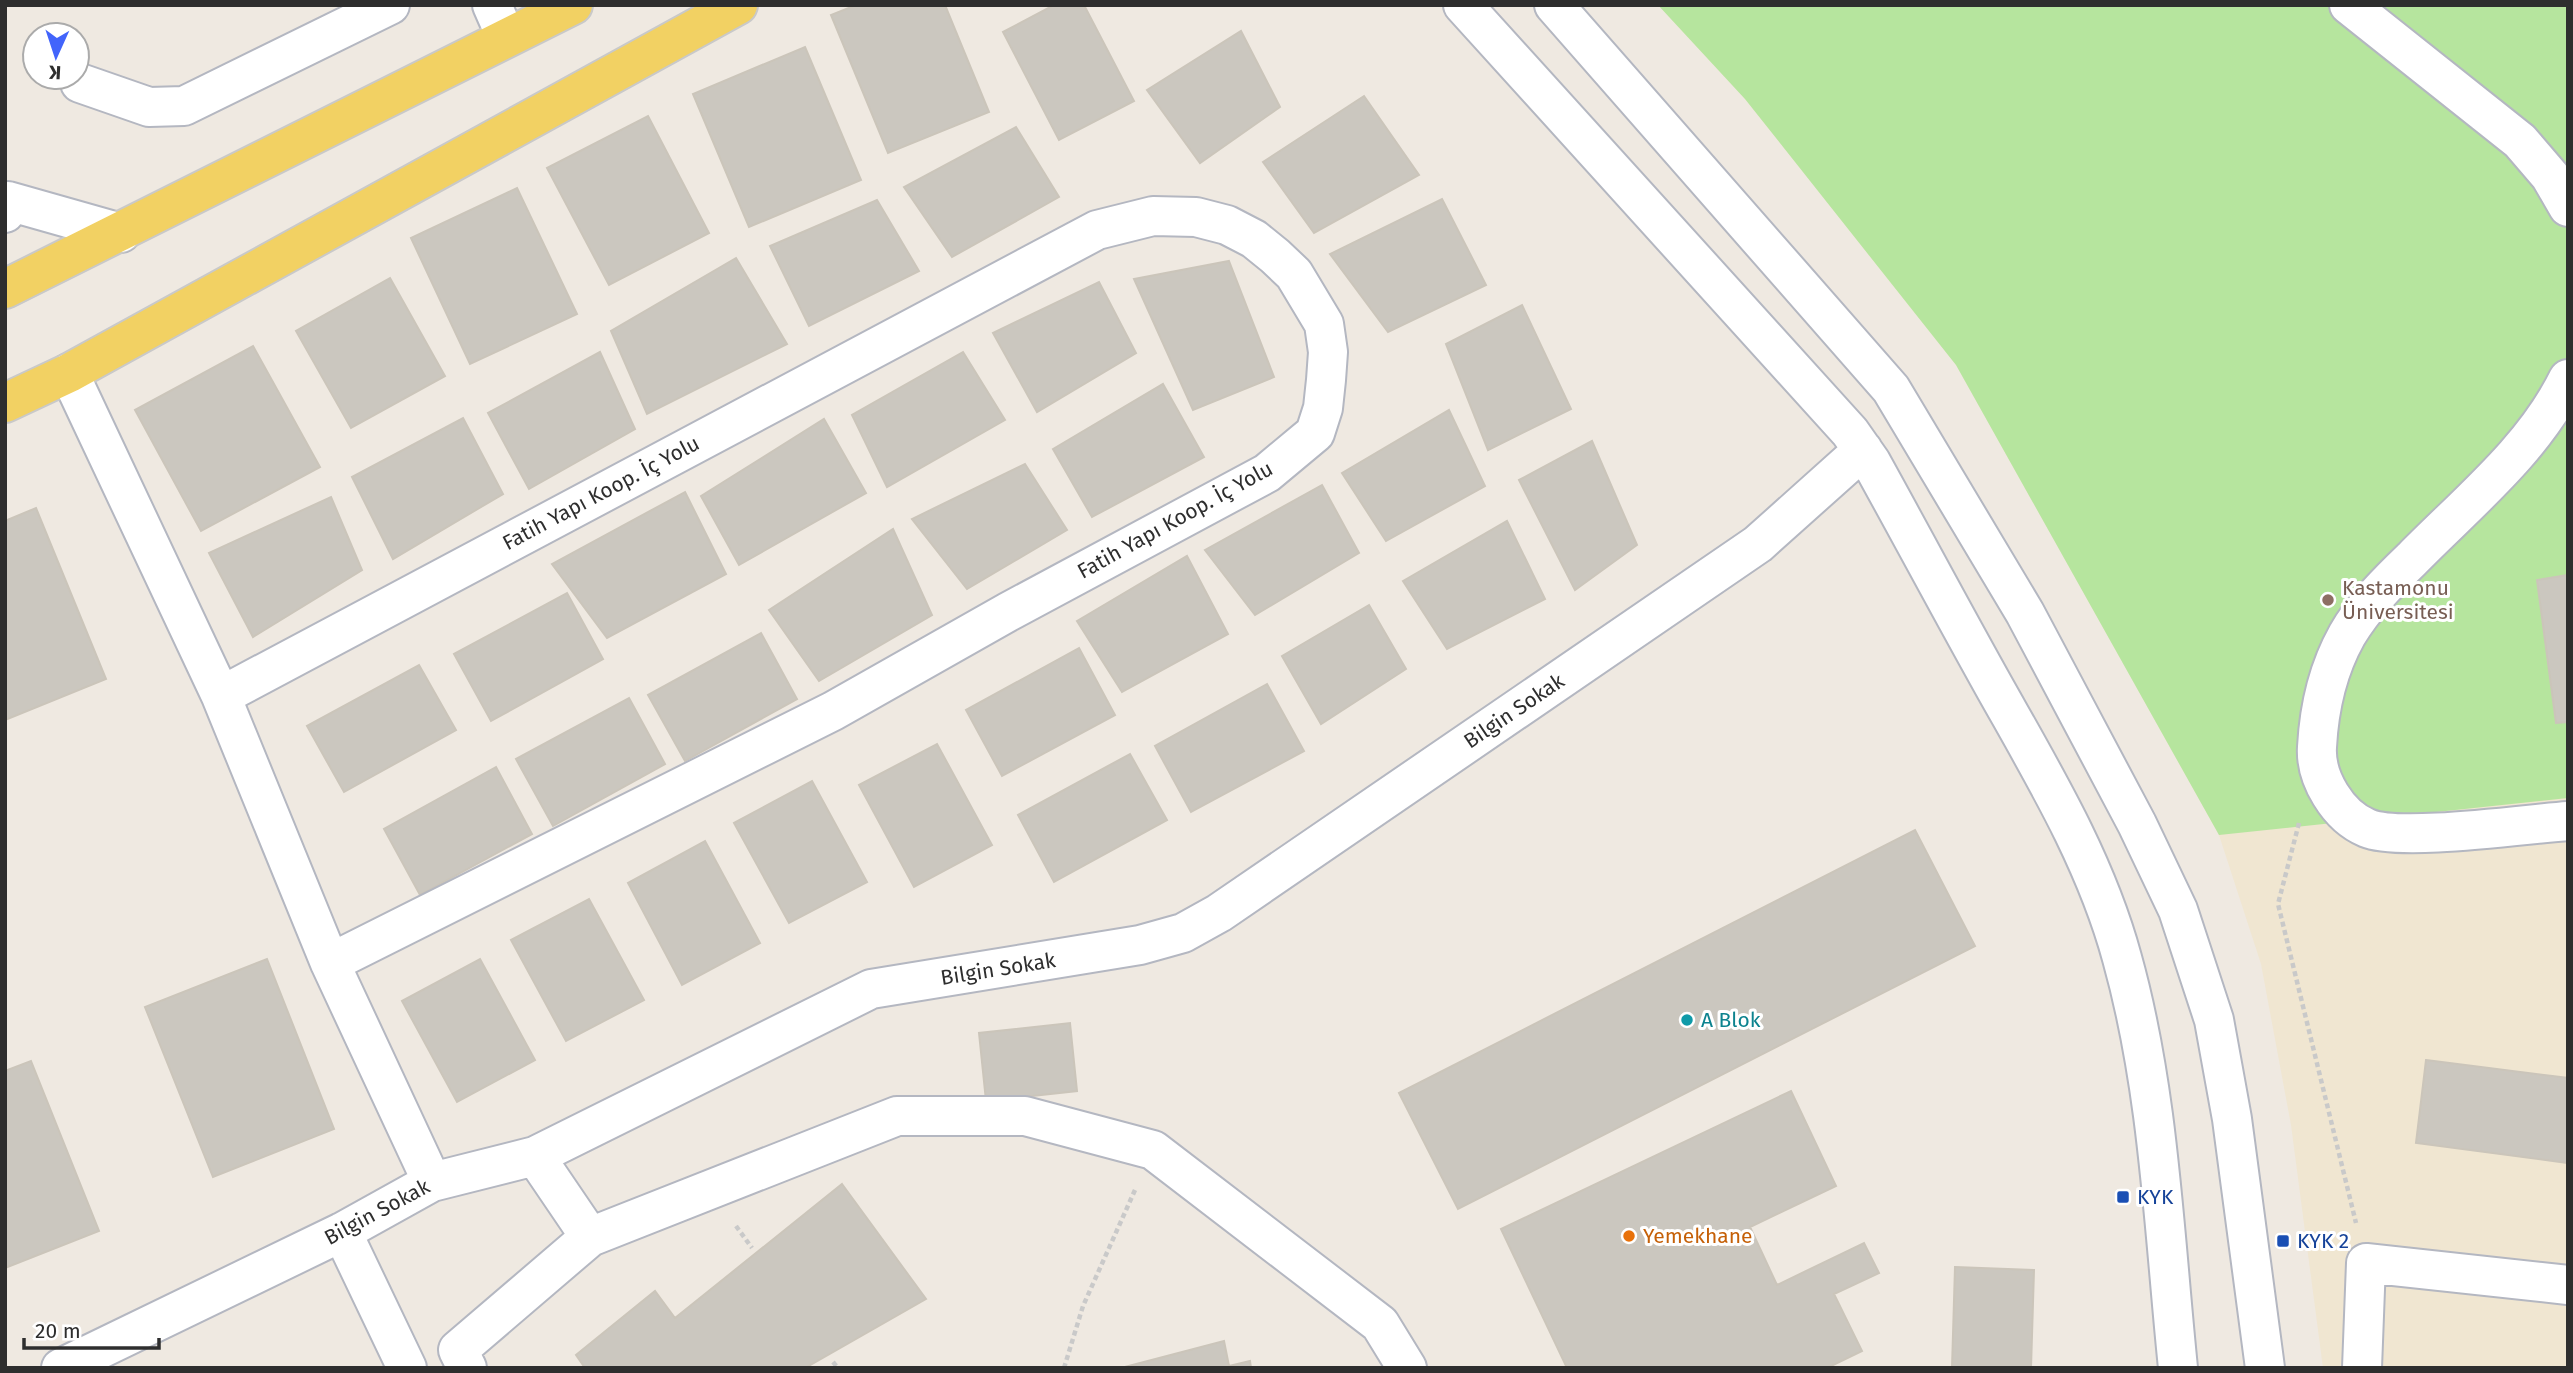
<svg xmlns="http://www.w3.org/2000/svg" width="2573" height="1373" font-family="'Fira Sans',sans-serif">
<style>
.education{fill:#f0e6d1}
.green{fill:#b6e59e}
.building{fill:#cbc7bf;stroke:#cbc5ba;stroke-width:2}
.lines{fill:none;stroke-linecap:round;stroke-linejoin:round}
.minor-casing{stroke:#b4b7c1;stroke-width:42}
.major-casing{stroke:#c9c9c9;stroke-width:42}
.path{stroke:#c9c9c9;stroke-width:4.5;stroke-dasharray:5 3.5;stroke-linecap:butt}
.minor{stroke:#fff;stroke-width:38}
.major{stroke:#f2d163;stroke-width:38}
.education-dot{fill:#8d6e63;stroke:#fff;stroke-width:2.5}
.culture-dot{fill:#0f9aa8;stroke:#fff;stroke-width:2.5}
.transit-dot{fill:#1a4fb4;stroke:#fff;stroke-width:2.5}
.food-dot{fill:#e8710a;stroke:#fff;stroke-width:2.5}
.labels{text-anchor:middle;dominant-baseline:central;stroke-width:6;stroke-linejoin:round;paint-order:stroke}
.street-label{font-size:21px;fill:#2e2e2e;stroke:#fff}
.education-label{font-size:21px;fill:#785e54;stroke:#fff;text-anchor:start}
.culture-label{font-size:21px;fill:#0d838f;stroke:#fff;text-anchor:start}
.transit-label{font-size:21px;fill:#164399;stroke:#fff;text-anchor:start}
.food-label{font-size:21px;fill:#c56008;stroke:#fff;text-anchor:start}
</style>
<rect width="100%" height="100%" fill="#efe9e1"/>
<path class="education" d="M1658,5H2568V1368H2323L2291,1125L2261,964L2219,835L1956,365L1745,99Z"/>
<path class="green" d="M1658,5H2568V798L2219,835L1956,365L1745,99Z"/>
<path class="building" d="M856,5H945L989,112L888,153L831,15Z
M1054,5H1084L1134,101L1059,140L1003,32Z
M1241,31L1280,107L1200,163L1147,90Z
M805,47L861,180L749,227L693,94Z
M1364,96L1419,175L1314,233L1263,162Z
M648,116L709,233L609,285L547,168Z
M1016,127L1059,197L952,257L904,187Z
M517,188L577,314L470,364L411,238Z
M1442,199L1486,285L1388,332L1330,254Z
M877,200L919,271L809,326L770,246Z
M736,258L787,344L647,414L611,331Z
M1229,261L1274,377L1193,410L1134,279Z
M390,278L445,376L351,428L296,331Z
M1099,282L1136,353L1037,412L993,333Z
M1522,305L1571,409L1488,450L1446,344Z
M253,346L320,467L201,531L135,410Z
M600,352L635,429L529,489L488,413Z
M963,352L1005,420L887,487L852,415Z
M1163,384L1204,457L1092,517L1053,449Z
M1449,410L1485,486L1386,541L1342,473Z
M463,418L503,494L393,559L352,477Z
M824,419L866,493L739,565L701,496Z
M1592,441L1637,545L1575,590L1519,480Z
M1025,464L1067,530L967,589L912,519Z
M1322,485L1359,553L1255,615L1205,550Z
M685,492L726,574L607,638L552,564Z
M331,497L362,570L253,637L209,553Z
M36,508L106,679L5,720V521Z
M1507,521L1545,599L1447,649L1403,581Z
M893,529L932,615L819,681L769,610Z
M1187,556L1228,634L1122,692L1077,621Z
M2568,575V722L2556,723L2537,580Z
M567,593L603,659L491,721L454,654Z
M1369,605L1406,669L1321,724L1282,656Z
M761,633L797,699L685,761L648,695Z
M1079,648L1115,715L1002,776L966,710Z
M419,665L456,730L344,792L307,726Z
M1267,684L1304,751L1191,812L1155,746Z
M629,698L665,764L553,826L516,759Z
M937,744L992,845L914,887L859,785Z
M1130,754L1167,820L1054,882L1018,815Z
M496,767L532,834L420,895L384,829Z
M812,781L867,882L789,923L734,823Z
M1915,830L1975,946L1458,1209L1399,1093Z
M705,841L760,943L682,985L628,883Z
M589,899L644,1000L566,1041L511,940Z
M267,959L334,1129L213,1177L145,1007Z
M480,959L535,1060L457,1102L402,1001Z
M1070,1023L1077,1091L986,1101L979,1033Z
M2426,1060L2568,1078V1163L2416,1143Z
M31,1061L99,1231L5,1268V1071Z
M1791,1091L1836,1186L1750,1227L1777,1285L1864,1243L1879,1273L1834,1294L1862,1351L1827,1368H1567L1501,1229Z
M842,1184L926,1299L805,1368H585L576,1355L655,1291L675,1318Z
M1955,1267L2034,1270L2031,1368H1952Z
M1224,1341L1229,1366L1250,1361L1251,1368H1121Z"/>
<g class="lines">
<g class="minor-casing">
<path id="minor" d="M492,5L506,37
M1463,5L1850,432L1871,462C1913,538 1954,615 1996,690C2045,777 2096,862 2122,958C2159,1090 2164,1232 2178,1368
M1554,5L1891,389L2025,613L2137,824L2178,910L2214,1020L2232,1119L2265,1368
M2349,5L2520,141L2550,176L2568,207
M80,83L149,107L184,106L390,5
M5,213L8,201L121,233
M69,373L221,696L330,963L432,1182
M2568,379C2533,450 2467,503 2412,559C2388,582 2364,606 2347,635C2328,669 2319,709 2317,747C2315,778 2338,816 2367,828C2400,842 2526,824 2568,821
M221,696L1097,230L1153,216L1196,217L1227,225L1254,239L1275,256L1294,274L1324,324L1328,352L1326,380L1323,408L1315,433L1267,473L1008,612L833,711L330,963
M535,1156L590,1237
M342,1232L407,1368
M61,1368L342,1232L432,1182L535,1156L871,989L1140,945L1183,933L1219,913L1758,544L1863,450
M467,1368L458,1350L590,1237L897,1116H1025L1153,1150L1380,1324L1407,1368
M2362,1368L2366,1263L2568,1285"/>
</g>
<g class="major-casing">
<path id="major" d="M5,289L573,5
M5,403L69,373L738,5"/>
</g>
<path class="path" d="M2299,823L2278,904L2356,1223
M736,1226L752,1248
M833,1362L838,1368
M1064,1368L1083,1306L1135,1190"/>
<use href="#minor" class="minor"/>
<use href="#major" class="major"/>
</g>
<circle class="education-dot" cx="2328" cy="600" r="7"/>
<circle class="culture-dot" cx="1687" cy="1020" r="7"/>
<g class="transit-dot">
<rect x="2116" y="1190" width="14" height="14" rx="3.5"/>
<rect x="2276" y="1234" width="14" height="14" rx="3.5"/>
</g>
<circle class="food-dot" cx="1629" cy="1236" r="7"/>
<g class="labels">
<g class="street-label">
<text transform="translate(601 493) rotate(-28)">Fatih Yapı Koop. İç Yolu</text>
<text transform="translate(1175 520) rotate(-29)">Fatih Yapı Koop. İç Yolu</text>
<text transform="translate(1514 711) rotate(-34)">Bilgin Sokak</text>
<text transform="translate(998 969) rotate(-9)">Bilgin Sokak</text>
<text transform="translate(377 1212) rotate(-28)">Bilgin Sokak</text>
</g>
<g class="education-label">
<text x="2342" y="588">Kastamonu<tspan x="2342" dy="24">Üniversitesi</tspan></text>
</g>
<g class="culture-label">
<text x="1701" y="1020">A Blok</text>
</g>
<g class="transit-label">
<text x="2137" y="1197">KYK</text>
<text x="2297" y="1241">KYK 2</text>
</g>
<g class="food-label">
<text x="1643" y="1236">Yemekhane</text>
</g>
</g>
<rect width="2573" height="1373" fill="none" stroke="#2e2e2e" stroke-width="14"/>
<g transform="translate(56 56) rotate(183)"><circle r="33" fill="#ffffff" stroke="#ababab" stroke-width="2"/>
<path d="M0-5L12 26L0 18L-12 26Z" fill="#4264fb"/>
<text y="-10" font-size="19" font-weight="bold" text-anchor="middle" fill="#2e2e2e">K</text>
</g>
<path d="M24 1338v10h135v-10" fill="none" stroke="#2e2e2e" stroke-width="3.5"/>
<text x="35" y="1338" font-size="21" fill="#2e2e2e" stroke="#ffffff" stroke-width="5" paint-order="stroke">20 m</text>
</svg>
